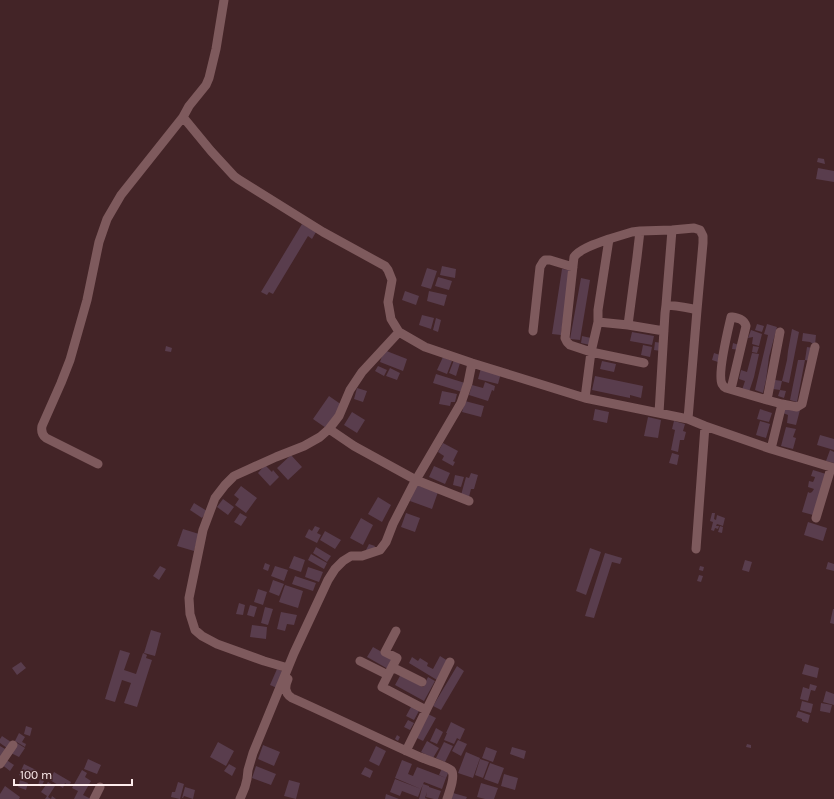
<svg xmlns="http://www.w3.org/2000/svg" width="834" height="799" font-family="Karla,sans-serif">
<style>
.building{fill:#593d4d}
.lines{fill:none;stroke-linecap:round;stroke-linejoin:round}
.minor{stroke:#7e5a5d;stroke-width:9}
</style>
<rect width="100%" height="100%" fill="#432427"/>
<path class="building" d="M818,158L824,159L825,164L817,162Z
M818,168L834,171V182L816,179Z
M302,224L316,232L312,239L308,236L273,294L269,292L267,295L261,292Z
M442,266L456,269L455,278L440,275Z
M427,268L437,271L431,289L421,286Z
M562,269L570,270L561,335L552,334Z
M438,277L452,281L449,290L435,286Z
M581,278L590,280L580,340L570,339Z
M405,291L419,296L416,305L402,300Z
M429,291L447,295L444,306L427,301Z
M422,315L434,318L431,329L419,325Z
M436,318L441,320L438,332L433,330Z
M757,324L764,326L762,332L755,330Z
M767,324L777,327L769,357L766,380L763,393L755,390L768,335L764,334Z
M792,329L799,332L789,383L782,381L787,360L788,351Z
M751,330L762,334L759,346L752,344L753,337L748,338Z
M632,332L654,336L652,345L630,341Z
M803,333L816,335L815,345L810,342L802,341Z
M582,336L591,338L590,345L581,343Z
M655,342L662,343L661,351L654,350Z
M733,343L739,345L740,350L732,349Z
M643,345L652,347L650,357L641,355Z
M166,346L172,348L171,352L165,351Z
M753,346L759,347L757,353L752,352Z
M807,347L813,348L811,361L805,360L797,402L790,400L798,360H805Z
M384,350L407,359L403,371L380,362Z
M714,353L720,355L718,362L712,360Z
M752,353L759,354L754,377L749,392L742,390L745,381L739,379L741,370L747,372Z
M443,357L452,361L447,374L437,370Z
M454,360L460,363L456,376L449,373Z
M602,361L616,364L614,372L600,369Z
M378,366L387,370L384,376L375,371Z
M390,368L400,373L397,380L386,376Z
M481,368L501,373L498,384L478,379Z
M436,374L465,383L462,392L433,383Z
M595,376L643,386L641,398L630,395V398L592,390Z
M775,380L782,381L780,390L786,391L784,398L778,396L780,390L773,389Z
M485,382L495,386L494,391L492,390L488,401L469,395L472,385L483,388Z
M357,388L367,391L363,402L354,399Z
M442,391L457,394L455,402H451L450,406L439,404Z
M329,396L342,405L326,428L313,419Z
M465,401L484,406L481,417L462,412Z
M784,407L800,410L796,425L787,423L788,415L783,413Z
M595,409L609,412L607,423L593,420Z
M760,409L772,413L769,422L757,419Z
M352,412L365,420L357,433L344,425Z
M648,417L661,420L658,438L644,436Z
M674,421L685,424L683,431L686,432L684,440H680L678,452L671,450L675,430L672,429Z
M760,421L770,424L766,438L756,435Z
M786,427L796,429L793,437L796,438L793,449L781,446Z
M820,435L834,439V450L817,445Z
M443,443L458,451L453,461L455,462L453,466L442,460L444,456L438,452Z
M830,450L834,452V463L826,461Z
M672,453L679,455L677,465L669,463Z
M291,455L302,467L288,480L277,468Z
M265,465L272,472L273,470L279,477L270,486L258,473Z
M434,466L450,473L445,484L429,477Z
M813,470L826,474L813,515L802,512L808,492L810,493L812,492L814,489L808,487L809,481L813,482L814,480L815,477L811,476Z
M471,473L478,475L474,489H471L469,497L461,495L466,477L469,478Z
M455,475L464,477L461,487L453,485Z
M416,485L438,492L432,509L410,501Z
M241,486L257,498L246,513L235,505L239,499L234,495Z
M378,497L391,505L382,522L368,514Z
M223,499L234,507L228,515L217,507Z
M194,503L207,511L202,518L190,510Z
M240,513L247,517L241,526L234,522Z
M406,513L420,518L415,532L401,527Z
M712,513H715L714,519L716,520L717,515L725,518L723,526L717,524L716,526H719L718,529L715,528L714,531L711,530L713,522L710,521Z
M361,518L373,525L363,545L350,538Z
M808,522L827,528L823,541L804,535Z
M315,526L320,528L317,533L321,535L317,543L305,537L309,529L312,531Z
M720,526L723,527L722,533L718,532Z
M183,529L199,534L194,551L177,546Z
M325,531L341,540L335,549L320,540Z
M369,544L375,546L372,553L366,550Z
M316,547L331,556L327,562L313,553Z
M590,548L601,552L586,595L576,591Z
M605,553L622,558L620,564L612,562L594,618L585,616Z
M311,554L327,563L324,569L308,560Z
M294,556L305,560L301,572L289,568Z
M745,560L752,562L749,572L742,570Z
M828,562L834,564V571L826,569Z
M265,563L270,565L268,571L263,569Z
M160,566L166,569L159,580L153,576Z
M275,566L288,570L284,581L271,576Z
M700,566L704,567L703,571L699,570Z
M308,567L323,572L319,582L305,577Z
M699,575L703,576L701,582L697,581Z
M295,576L316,583L313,591L292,584Z
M273,580L284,584L279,596L269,592Z
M285,585L303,591L298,608L279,602Z
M258,589L267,592L263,605L254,602Z
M239,603L245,605L243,615L236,614Z
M250,605L257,607L254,617L247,615Z
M265,607L273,609L268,625L261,623Z
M833,609H834V624L830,623Z
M281,612L297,615L294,625L287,624L285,631L277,629Z
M252,625L267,627L266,639L250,637Z
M151,630L161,633L155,656L144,653Z
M373,647L394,659L388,669L367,657Z
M120,650L130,653L124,670L136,674L143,653L147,655L146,658L152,660L137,707L124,703L131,683L122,680L115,702L105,699Z
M440,656L448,661L437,680L409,663L412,657L418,661L420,658L428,663L427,666L433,669Z
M21,662L26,668L17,675L12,668Z
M805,664L819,668L817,678L802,674Z
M457,666L464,671L441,710L433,706Z
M277,669L284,672L277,688L270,685Z
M401,674L423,687L428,677L435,681L424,701L395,685Z
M810,684L817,686L815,691L811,690L808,701L800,699L803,687L809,689Z
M826,691L834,694V705L823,702Z
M802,701L813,704L811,713L800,710Z
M821,703L832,705L830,713L820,711Z
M412,705L420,709L414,720L406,716Z
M798,711L810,715L808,723L802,721V719L796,717Z
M428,714L436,718L423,741L415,737Z
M408,720L414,723L410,730L404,727Z
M451,722L465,729L460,740L457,738L454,744L444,740L447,733H446Z
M26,726L32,728L30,736L24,734Z
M436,728L443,732L437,744L430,741Z
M19,733L25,737L22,742L26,744L25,747L15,741Z
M397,735L400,737L398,741L395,739Z
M2,736L11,742L7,748L0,743V739Z
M458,740L467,744L461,756L452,751Z
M427,741L439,748L433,758L421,752Z
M218,742L234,751L226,766L210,757Z
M444,742L453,746L445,762L436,758Z
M17,743L25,748L19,757L11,753Z
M747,744L751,745V748L746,747Z
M263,745L280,752L274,766L258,759Z
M0,746L7,750L0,761Z
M376,746L386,751L379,766L369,761Z
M486,747L497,751L493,762L482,758Z
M512,747L526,751L524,759L510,754Z
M466,752L480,758L473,778L458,773Z
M5,759L14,765L10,771L1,764Z
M88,759L101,765L97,774L84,769Z
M480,759L489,762L483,778L475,775Z
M402,760L412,764L408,774L413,776L417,767L446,778L442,789L424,782L421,789L395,778Z
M490,763L504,768L498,784L484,779Z
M24,764L36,770L31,780L19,775Z
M229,764L236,768L232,776L224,771Z
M256,766L276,774L271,785L252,778Z
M365,767L373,771L370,778L361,774Z
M442,768L449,771L446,778L439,775Z
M82,770L87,773L85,777L91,781L83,795L91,799H74L78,791L72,788Z
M54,772L71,782L69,786L65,783L63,788L50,780Z
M504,774L518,778L515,790L501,786Z
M40,779L44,781L41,787L38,785Z
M395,779L421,789L418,797L402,791L400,796L390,792Z
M20,780L28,783L26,790L18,787Z
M289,780L300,783L296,799L284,796Z
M48,782L55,786L48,797L51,799L52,796L56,799H45L47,796L41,792Z
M178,782L184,784L180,799L171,797L172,792H175Z
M481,783L498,788L494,799H485L477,797Z
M423,784L429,786V787L441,791L438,799H434L426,797L427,792L425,798L428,799H419Z
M5,786L20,797L19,799H0V794Z
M185,787L195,790L193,799L184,796L183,798H182Z
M453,793L467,797L466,799H451Z
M386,794L399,799H385Z"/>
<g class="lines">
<path class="minor" d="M224,0L216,49L209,78L206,85L189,106L183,117L211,151L234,176L238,179L323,232L385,266L388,270L392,280L388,302L391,319L399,332L425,347L472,363L585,398L688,419L705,426L771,449L834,468
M640,231L672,230L694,228L700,230L703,236V243L697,310
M609,239C599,243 580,248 574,257L565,338L567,342L570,345L591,352L644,363
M666,305L672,230
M598,322L628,325
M533,331L540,267L543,262L545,260H550L573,267
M731,389L746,326C744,319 738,318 732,317H731C728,330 717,374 722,384C723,386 724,387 726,388L767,400
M585,398L591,352L598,322V310L609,239L632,232L640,231L637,257L628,325L664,331
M782,404L797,407L802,404L815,347
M659,413L665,313L666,305C676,306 687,307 697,310L688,419
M329,429L354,446L416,480L469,501
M771,449L782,404L767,400L780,332
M98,464L46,438C42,435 41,431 42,426L61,383L70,360L87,300L99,242L107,219L121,195L183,117
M816,518L831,468
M696,549L705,426
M360,661L388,675
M392,667L397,658L385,652L396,631
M288,668L264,661L217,644L202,636L195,630L190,614L189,598L203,530L215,498L225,485L234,476L276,457L304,446L320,437L329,429L339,416L350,390L362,372L399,332
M288,679C285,686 284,693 292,698C335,717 377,738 420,757C425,759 449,767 451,770C456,775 449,793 447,799
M422,682L392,667L382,687L426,710
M406,751L450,662
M0,764L13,745
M94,799L100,787
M240,799L245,787L247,779L248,770L253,753L294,653L328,580L335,569L343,561L351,556H362L380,550L386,542L393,524L413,485L461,403L468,383L472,363"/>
</g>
<path d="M14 779v6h118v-6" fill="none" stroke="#fdecec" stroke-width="2"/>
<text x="20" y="779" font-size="12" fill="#fdecec" stroke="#432427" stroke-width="3" paint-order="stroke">100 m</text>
</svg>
